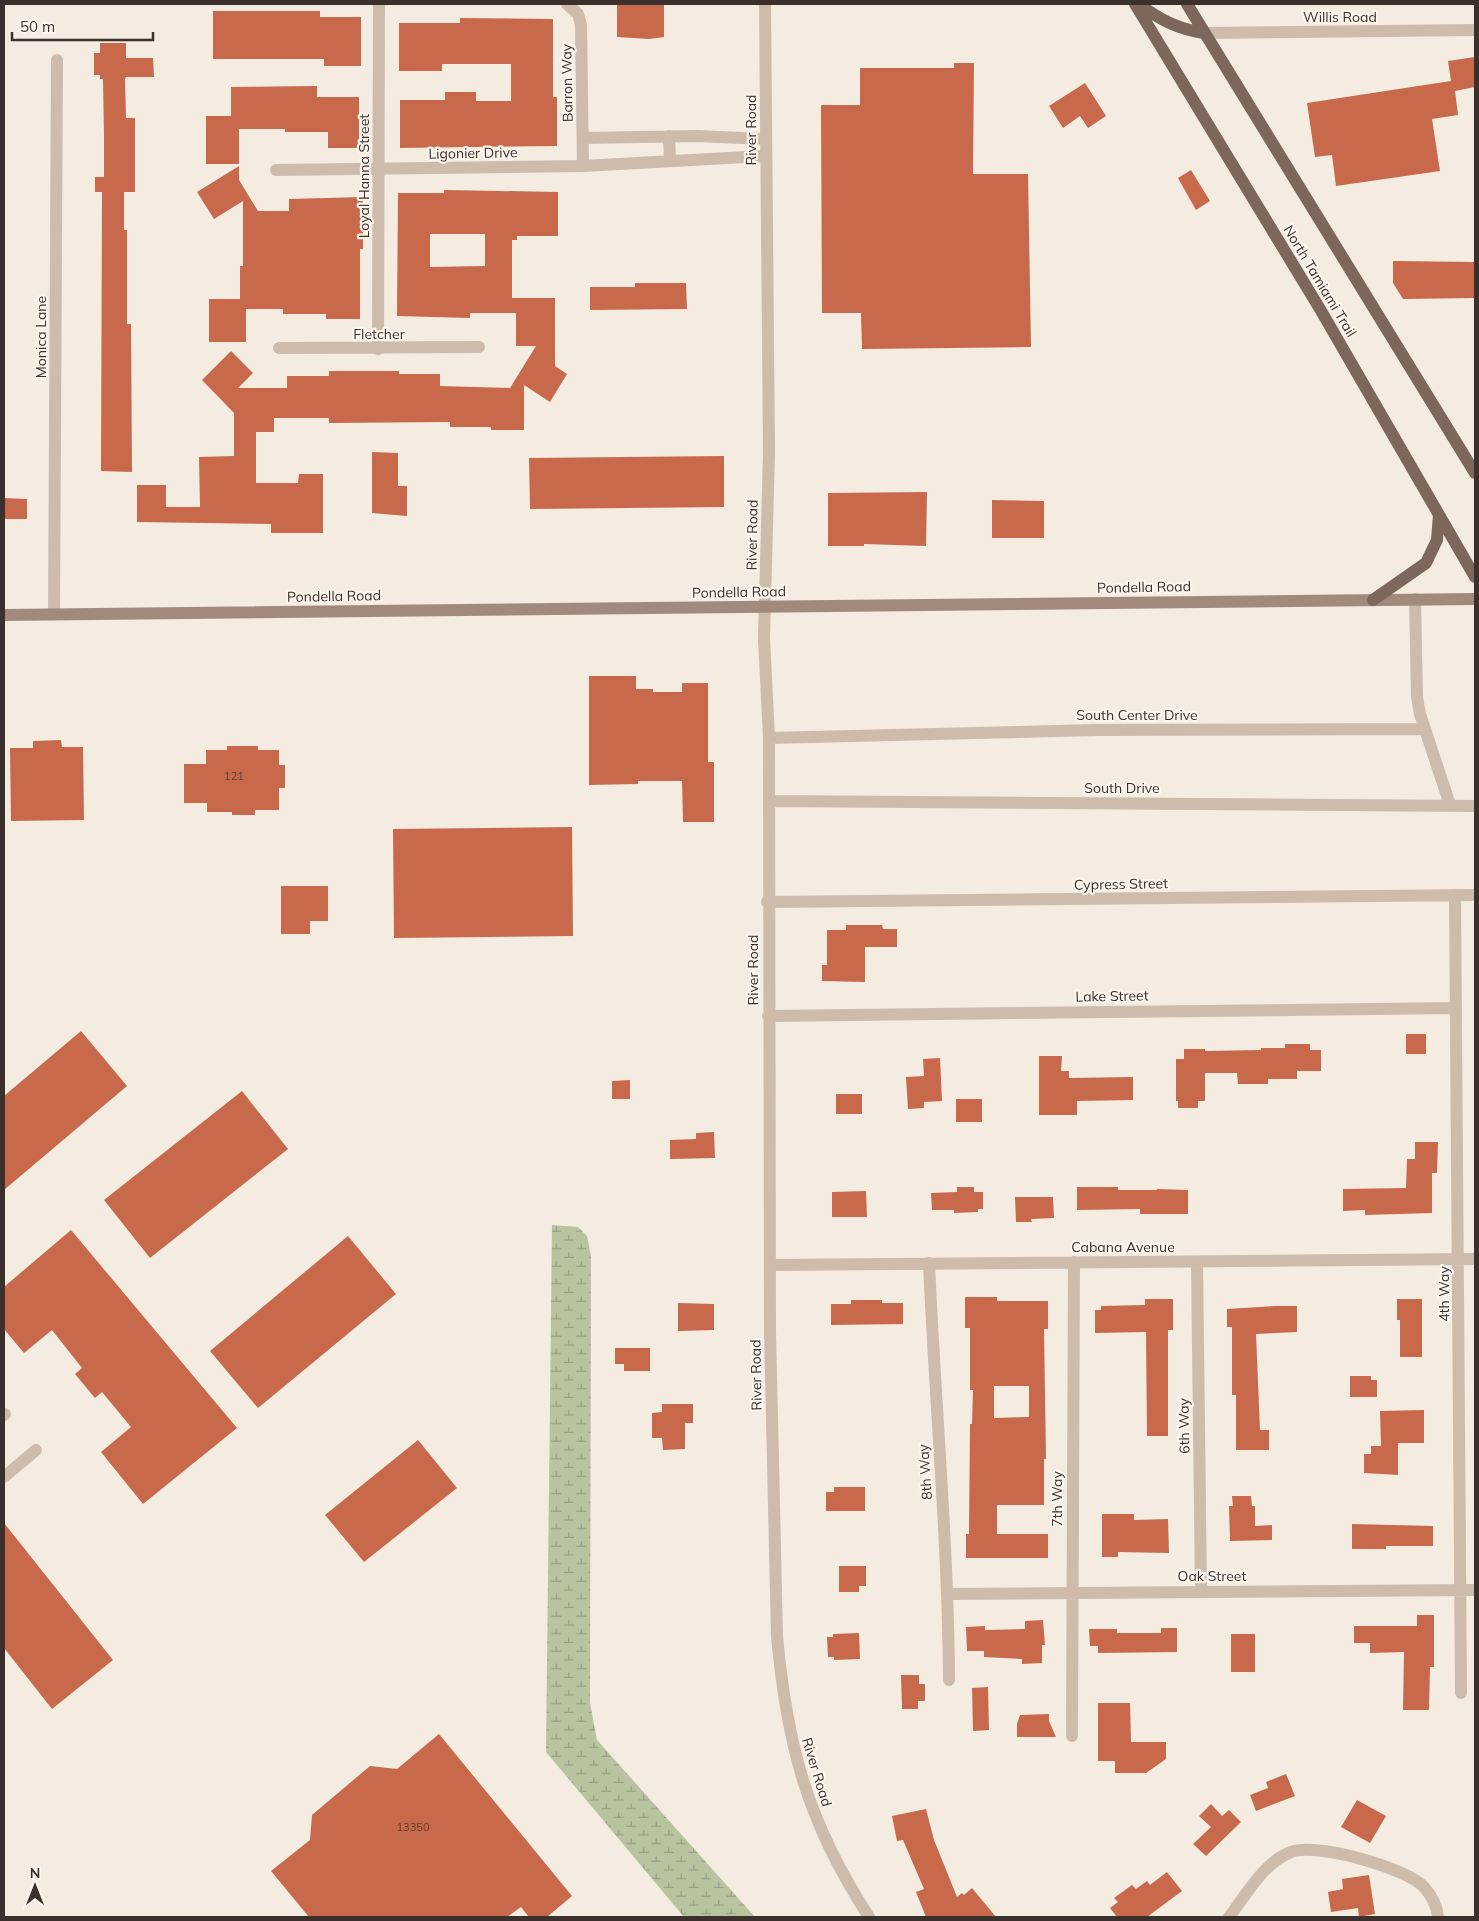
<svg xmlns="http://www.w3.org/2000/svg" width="1479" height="1921" font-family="Mulish,sans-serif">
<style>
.wetland{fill:url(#wetland-marsh)}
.building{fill:#c8694b;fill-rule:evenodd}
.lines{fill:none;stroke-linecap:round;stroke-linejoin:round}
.street{stroke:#cdbbac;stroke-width:12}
.secondary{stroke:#a18a7d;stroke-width:12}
.primary{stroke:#7d675c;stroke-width:12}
.labels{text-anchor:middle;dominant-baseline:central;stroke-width:4.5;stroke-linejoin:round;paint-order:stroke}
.number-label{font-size:11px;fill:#5e3e33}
.street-label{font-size:14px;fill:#3b302b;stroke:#fbf5ee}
</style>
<defs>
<pattern id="wetland-marsh" width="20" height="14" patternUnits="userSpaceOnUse" patternTransform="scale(1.25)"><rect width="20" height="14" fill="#b8c4a0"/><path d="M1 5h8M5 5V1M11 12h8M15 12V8" fill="none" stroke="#97a083"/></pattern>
</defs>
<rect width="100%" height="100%" fill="#f4ebe1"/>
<path class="wetland" d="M552,1225L578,1227L587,1236L591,1256L590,1703L597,1740L755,1917H684L546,1752Z"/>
<path class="building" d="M617,4H664V37L649,39L617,37Z
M213,11H320V17H361V66H324V59H213Z
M460,18L553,19V97H557V146L400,148V100H445V92H476V101H511V64H442V71H399V23H460Z
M100,43H126V58H153L154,77H126L125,79L126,118H135V192H124V230H127V324H131L132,472L101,471L102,192H95V177H104V136L103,79H100V75H94V53H100Z
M1475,57V87L1455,91L1458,115L1432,119L1440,171L1336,186L1332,155L1315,157L1307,103L1451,81L1448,61Z
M954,63H974L973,174H1028L1031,347L862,349L861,313H822L821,105H860V68H954Z
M1085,83L1106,116L1088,128L1080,116L1063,128L1049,106Z
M317,86V97H359V148H328V132H285V129H239V164H206V116H231V87Z
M239,166V180L258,211H289V199L363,197V249H360V319H326V314H283V309H246V342H209V299H240V266H243V201L214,219L197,192Z
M1191,170L1210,201L1196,210L1178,178Z
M444,190L558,192V236H517V240H512V298H555V366L567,374L550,402L524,385V430H491V427H450V422L329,423V418H274V432H256V483H298L299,474H323V533H271V524L137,522V485H166V507H200L199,457L234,456V413L202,380L231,351L253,373L238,388H287V376H329V371H399V374H440V386L510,388L536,346H516V313H470V318L397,316L398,193H444ZM430,234H485V266L430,267Z
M1393,261L1475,262V298L1403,299L1393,283Z
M635,283H686L687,309L590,310V287H635Z
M372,452L398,453V486H407V516L372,513Z
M724,456V507L530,509L529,458Z
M927,492L926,546L864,544V546H828V493Z
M4,498L27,499V519H4Z
M992,500L1044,501V538H992Z
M589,676H636V689H653V692H682V683H708V762H714V822H683L682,781H638V784L589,785Z
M61,740L62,747H83L84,820L11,821L10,748H33V741Z
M227,746H258V750H279V765H285V788H279V810H255V815H232V812H207V803H184V764H206V750H227Z
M572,827L573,936L394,938L393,829Z
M281,886H328V921H310V934H281Z
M846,925H882L883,929H897V947H865V982L822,981V965H827V930H846Z
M81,1031L127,1086L4,1190V1096Z
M1406,1034H1426V1054H1406Z
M1285,1044H1310V1050H1321V1071H1297V1079H1268V1084H1238L1237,1073H1205V1101H1198V1108H1178V1101H1176V1059H1184V1049H1205V1051L1261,1050V1048H1285Z
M1039,1056H1062L1061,1071H1069V1078L1133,1077V1100L1077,1101V1115H1039Z
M940,1058L942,1101L924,1102V1108L908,1109L906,1077L924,1076L923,1059Z
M630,1080V1099H612V1081Z
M242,1091L288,1149L150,1258L104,1200Z
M836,1094H862V1114H836Z
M956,1099H982V1122H956Z
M714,1132L715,1158L670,1159V1140L696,1139V1133Z
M1415,1142H1438L1437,1173H1432V1213L1365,1215V1210L1343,1211V1189L1406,1188L1407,1159H1415Z
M957,1187H974V1192H983V1209H978V1212L954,1213V1210H932L931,1193L957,1192Z
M1077,1187H1118V1190H1157V1189L1188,1190V1214H1140V1209L1077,1210Z
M866,1191L867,1217H832V1192Z
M1015,1197H1053L1054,1218L1031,1219L1032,1222H1016Z
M71,1230L237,1428L143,1504L101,1452L131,1427L102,1392L95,1398L75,1374L82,1368L52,1330L24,1353L4,1329V1287Z
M348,1236L396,1294L258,1408L210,1351Z
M965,1297H997V1301H1048V1329H1044L1046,1459H1044V1505H997V1534H1048V1558H966V1534H969L970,1424H972L973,1390H970V1328H965ZM994,1386H1029V1417L994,1418Z
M1145,1299H1173V1330H1168V1436H1147L1146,1332L1095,1333V1310H1101V1306L1145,1305Z
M1397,1299H1422V1357H1400V1320H1397Z
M851,1300H882V1303H903V1324L831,1325V1304H851Z
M678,1303L714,1304V1330L678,1331Z
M1275,1306H1297V1332L1256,1334L1260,1430H1269V1450H1236V1395H1232V1327H1227V1309Z
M615,1348H650V1371H624V1364H615Z
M1350,1376H1371V1380H1377V1397H1350Z
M662,1404H693V1423H685V1449L663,1450L662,1438H652V1413L662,1412Z
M1424,1410V1443H1398V1475L1364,1473V1454H1371V1446H1381L1380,1411Z
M418,1440L457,1488L364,1562L325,1515Z
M834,1487H865V1511H826V1492H834Z
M1232,1496H1251L1252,1506H1255V1526L1272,1525V1540L1230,1541L1229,1506H1233Z
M1102,1514H1134V1520L1168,1519L1169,1553L1118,1552V1557H1102Z
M4,1523L113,1660L52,1709L4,1648Z
M1352,1524L1433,1526V1546H1386V1549H1352Z
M839,1566H866V1586H859V1592H839Z
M1417,1615H1434V1667H1430L1429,1710H1403L1404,1652L1370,1653V1643H1354V1626H1417Z
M1043,1620L1045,1645H1042V1663L1022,1664V1659L984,1657V1651H967L966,1627L985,1626V1630L1025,1629V1621Z
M1161,1628H1177V1652L1098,1653V1646H1090L1089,1629H1117V1633H1161Z
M859,1633L860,1659L834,1660V1657H828L827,1637H833V1634Z
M1231,1634H1255V1672H1231Z
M901,1675H919V1684H925V1701H918V1709H902Z
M988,1687L989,1730L973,1731L972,1688Z
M1098,1703H1130L1131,1742H1166V1759L1146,1773H1115V1761H1098Z
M1049,1714V1721L1056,1737H1017V1724L1020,1715Z
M439,1734L572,1896L547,1917H529L521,1907L507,1917H309L271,1871L310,1840L312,1815L370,1766L397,1769Z
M1286,1774L1295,1796L1256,1811L1250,1795L1268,1788L1266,1782Z
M1357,1800L1386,1816L1370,1843L1341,1827Z
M1211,1804L1222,1816L1229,1810L1241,1822L1206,1856L1193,1844L1211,1827L1199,1816Z
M926,1809L934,1840L957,1897L962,1893L964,1895L972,1888L996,1917H926L916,1892L924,1889L903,1840L897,1841L892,1816Z
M1167,1872L1182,1891L1147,1917H1117L1110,1908L1118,1902L1114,1898L1132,1885L1136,1889L1147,1881L1150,1885Z
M1369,1875L1375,1914L1359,1917L1358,1908L1331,1912L1328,1892L1343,1889L1342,1879Z"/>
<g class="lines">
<path class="street" d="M567,4L578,14L581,25L583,166
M765,4L769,452L764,638L769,738L770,1331L777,1636C787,1747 808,1823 869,1917
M1204,33L1475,30
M669,136L670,161
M583,138L697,136L766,139
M276,170L583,166L766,156
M279,348L479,347
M378,349L379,4
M1415,599L1417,697L1420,714L1450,805
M54,614L57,60
M769,738L1097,730L1425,729
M769,801L1475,806
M1455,895L1461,1693
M767,902L1475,895
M768,1016L1456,1008
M1197,1262L1201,1591
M929,1263C935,1402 948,1541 949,1680
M770,1265L1475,1259
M4,1415L5,1414
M4,1477L36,1450
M948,1594L1475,1590
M1072,1736L1074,1262
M1229,1917C1246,1895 1264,1862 1291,1852C1316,1842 1406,1868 1424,1887C1432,1896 1437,1906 1438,1917"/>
<path class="secondary" d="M4,615L1475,599"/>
<path class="primary" d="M1135,4L1320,309L1475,577
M1139,4C1160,20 1178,29 1204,33
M1187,4L1475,473
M1373,600L1426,563L1437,540L1439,515"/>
</g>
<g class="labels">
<g class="number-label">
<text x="234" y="776">121</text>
<text x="413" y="1827">13350</text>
</g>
<g class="street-label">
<text x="1340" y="17">Willis Road</text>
<text transform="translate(567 83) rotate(-91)">Barron Way</text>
<text transform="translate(751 130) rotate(-90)">River Road</text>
<text transform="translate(473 153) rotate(-1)">Ligonier Drive</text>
<text transform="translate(364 176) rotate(-90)">Loyal Hanna Street</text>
<text transform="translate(1320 281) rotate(59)">North Tamiami Trail</text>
<text x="379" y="334">Fletcher</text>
<text transform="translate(41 337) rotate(-90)">Monica Lane</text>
<text transform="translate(752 535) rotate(-89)">River Road</text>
<text transform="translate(1144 587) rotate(-1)">Pondella Road</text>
<text transform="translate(739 592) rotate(-1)">Pondella Road</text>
<text transform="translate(334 596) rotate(-1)">Pondella Road</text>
<text x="1137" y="715">South Center Drive</text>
<text x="1122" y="788">South Drive</text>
<text transform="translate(1121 884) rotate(-1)">Cypress Street</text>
<text transform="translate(753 970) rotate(-90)">River Road</text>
<text transform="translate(1112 996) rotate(-1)">Lake Street</text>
<text x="1123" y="1247">Cabana Avenue</text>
<text transform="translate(1444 1294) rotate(-90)">4th Way</text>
<text transform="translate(756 1375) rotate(-91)">River Road</text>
<text transform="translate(1184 1426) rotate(-91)">6th Way</text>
<text transform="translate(925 1472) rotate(-94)">8th Way</text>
<text transform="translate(1057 1499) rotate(-90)">7th Way</text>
<text x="1212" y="1576">Oak Street</text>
<text transform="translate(817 1772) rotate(73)">River Road</text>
</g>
</g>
<rect width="1479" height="1921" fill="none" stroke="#3b302b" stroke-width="10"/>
<g transform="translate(35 1886)" stroke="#fbf5ee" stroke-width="4" paint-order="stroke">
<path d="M0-4L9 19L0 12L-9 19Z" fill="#3b302b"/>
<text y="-8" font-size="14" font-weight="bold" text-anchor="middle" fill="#3b302b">N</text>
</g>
<path d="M12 32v8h141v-8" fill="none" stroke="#3b302b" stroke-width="2.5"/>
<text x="20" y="32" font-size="15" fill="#3b302b" stroke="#fbf5ee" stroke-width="4" paint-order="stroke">50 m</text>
</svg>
